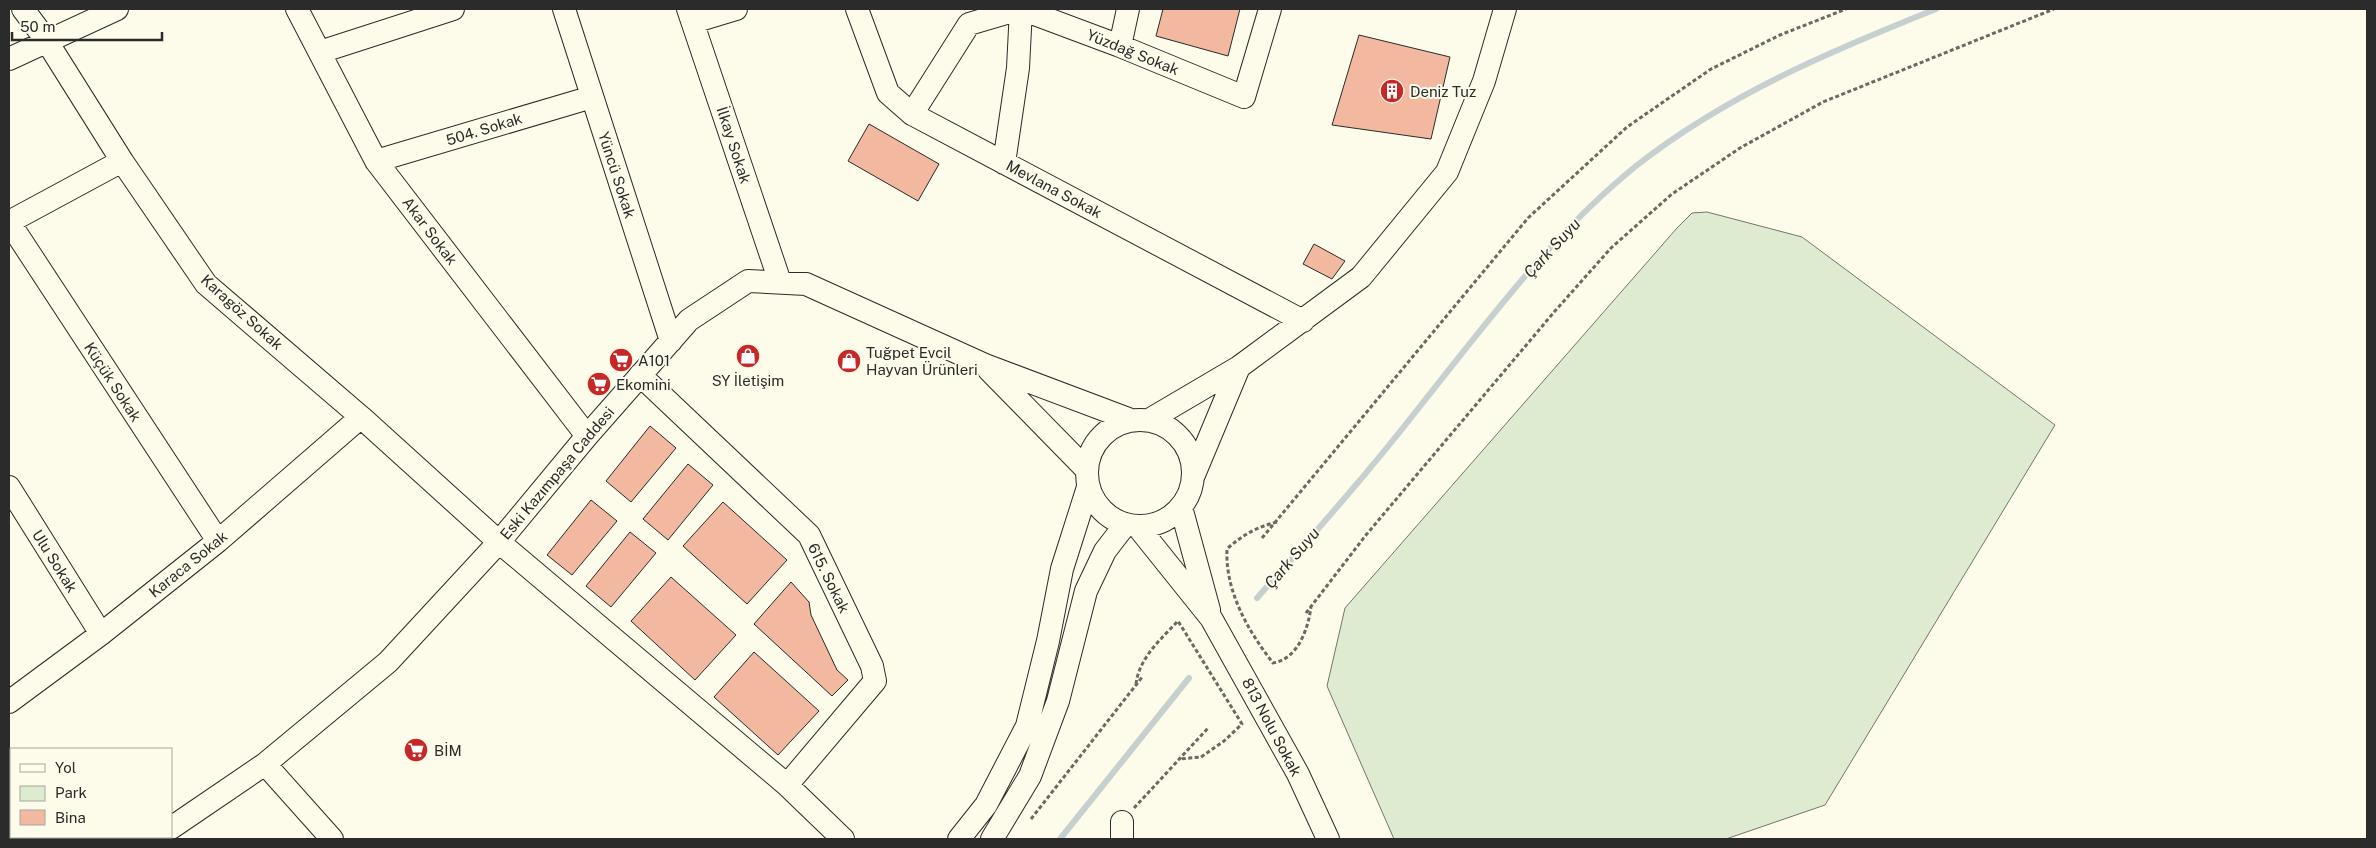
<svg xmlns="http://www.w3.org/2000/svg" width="2376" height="848" font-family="'Public Sans',sans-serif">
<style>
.green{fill:#deebd1;stroke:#74746e}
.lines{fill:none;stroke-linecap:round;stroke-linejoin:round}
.stream{stroke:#c7d0d0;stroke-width:6}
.building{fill:#f2b8a0;stroke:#2b2b2b}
.minor-casing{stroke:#2b2b2b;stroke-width:24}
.path{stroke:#6a6964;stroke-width:3;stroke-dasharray:4 2.5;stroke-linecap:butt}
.minor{stroke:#fdfbea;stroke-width:22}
.labels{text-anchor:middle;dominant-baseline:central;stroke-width:4;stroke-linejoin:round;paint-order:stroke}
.street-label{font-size:15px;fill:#2b2b2b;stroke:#fdfbea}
.poi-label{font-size:15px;fill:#2b2b2b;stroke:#fdfbea;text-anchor:start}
.water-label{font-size:16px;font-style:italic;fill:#2b2b2b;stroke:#fdfbea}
</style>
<rect width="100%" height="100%" fill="#fdfbea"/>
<path class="green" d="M1707,212L1802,237L2055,425L1825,805L1726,839H1394L1327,686L1345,608L1677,228L1692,213Z"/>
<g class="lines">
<path class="stream" d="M1257,598C1313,535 1369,472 1421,405C1488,321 1552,234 1636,166C1726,95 1831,51 1936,9
M1060,839L1189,678"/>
</g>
<path class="building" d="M1163,9H1240L1228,56L1156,36Z
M1359,35L1450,57L1431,139L1332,125Z
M869,124L939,164L918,201L848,161Z
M1314,244L1345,261L1332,279L1303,264Z
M650,426L676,448L631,502L606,481Z
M688,464L713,485L668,540L643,519Z
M591,500L617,521L572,575L547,555Z
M723,502L787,560L747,604L683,546Z
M630,532L656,553L611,607L586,586Z
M671,577L736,635L695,680L631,621Z
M791,582L809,602L811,615L837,670L848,680L832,696L754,624Z
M754,652L819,711L778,755L714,697Z"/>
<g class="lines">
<g class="minor-casing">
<path id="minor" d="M23,9L46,40L122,161L206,284L361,417L499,542L787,785L843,839
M297,9L376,161L587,436
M564,9L671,341
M688,9L780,282
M857,9L888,93L912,114L1303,321
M1021,9L1120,46L1244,97L1270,9
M693,22L736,9
M1120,46L1128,9
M320,52L453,9
M9,59L117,9
M912,114L969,24L1020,9
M376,161L592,97
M1004,163L1018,68L1021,9
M9,222L218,541
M9,222L122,161
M989,370L1086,469
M640,375L809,535L872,666L875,681L787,785
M1087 473a53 53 0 1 1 106 0a53 53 0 1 1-106 0Z
M1149,420L1239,367L1361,277L1447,172L1484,81L1505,9
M1193,477L1239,367
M9,487L101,634
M1181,507L1209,610
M1138,527L1211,618L1298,774L1328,839
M9,702L101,634L218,541L361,417
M265,764L332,839
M9,778L11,783
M1122,822V839
M171,828L265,764L388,662L499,542L587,436L689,320L748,281L806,284L985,365L1131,420
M44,837L45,839
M154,839L158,837
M959,839L986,805L1027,726L1048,641L1062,569L1088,487
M992,839L1030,776L1058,701L1086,591L1105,551L1125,525"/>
</g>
<path class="path" d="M1277,522C1257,527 1242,535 1227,549C1225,591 1248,631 1273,663C1298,659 1308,629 1311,607
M1262,538L1528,218L1627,127L1711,69L1780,35L1846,9
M1306,613L1366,535L1555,311L1611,248L1672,194L1740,148L1823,102L2054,9
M1136,684C1139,658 1161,639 1178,621L1242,724L1224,741L1201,757L1179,759
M1134,808L1209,727
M1031,819L1143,676"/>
<use href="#minor" class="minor"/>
</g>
<defs>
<g id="building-disc" transform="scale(1.25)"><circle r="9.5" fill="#c62828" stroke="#fdfbea"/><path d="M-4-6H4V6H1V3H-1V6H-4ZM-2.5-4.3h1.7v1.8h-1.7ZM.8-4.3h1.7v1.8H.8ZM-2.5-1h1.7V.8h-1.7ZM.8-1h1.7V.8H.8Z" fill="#fff"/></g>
<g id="shop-disc" transform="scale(1.25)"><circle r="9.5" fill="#c62828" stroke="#fdfbea"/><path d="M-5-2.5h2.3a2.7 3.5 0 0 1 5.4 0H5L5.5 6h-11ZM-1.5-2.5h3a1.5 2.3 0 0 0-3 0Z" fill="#fff"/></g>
<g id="supermarket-disc" transform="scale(1.25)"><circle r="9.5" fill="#c62828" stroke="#fdfbea"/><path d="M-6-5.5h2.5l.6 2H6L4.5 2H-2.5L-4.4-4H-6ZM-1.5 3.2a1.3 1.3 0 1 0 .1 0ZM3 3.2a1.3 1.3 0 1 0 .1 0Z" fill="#fff"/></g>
</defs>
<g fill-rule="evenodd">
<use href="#building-disc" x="1392" y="91"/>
<use href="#shop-disc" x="748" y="356"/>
<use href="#supermarket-disc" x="621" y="360"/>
<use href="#shop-disc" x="849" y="361"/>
<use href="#supermarket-disc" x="599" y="384"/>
<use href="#supermarket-disc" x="416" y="750"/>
</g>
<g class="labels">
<g class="street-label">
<text transform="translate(1133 52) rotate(22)">Yüzdağ Sokak</text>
<text transform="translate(484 129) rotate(-17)">504. Sokak</text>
<text transform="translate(734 145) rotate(72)">İlkay Sokak</text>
<text transform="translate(617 175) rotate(72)">Yüncü Sokak</text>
<text transform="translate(1054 189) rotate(28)">Mevlana Sokak</text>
<text transform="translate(430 231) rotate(53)">Akar Sokak</text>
<text transform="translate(242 312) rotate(42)">Karagöz Sokak</text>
<text transform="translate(113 382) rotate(57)">Küçük Sokak</text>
<text transform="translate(557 473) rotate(-50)">Eski Kazımpaşa Caddesi</text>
<text transform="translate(55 561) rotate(58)">Ulu Sokak</text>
<text transform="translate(188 564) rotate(-39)">Karaca Sokak</text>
<text transform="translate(829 578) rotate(64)">615. Sokak</text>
<text transform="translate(1272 727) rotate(62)">813 Nolu Sokak</text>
</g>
<g class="poi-label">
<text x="1410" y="91">Deniz Tuz</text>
<text x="866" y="352">Tuğpet Evcil<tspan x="866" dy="17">Hayvan Ürünleri</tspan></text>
<text x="638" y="360">A101</text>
<text x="748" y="380" text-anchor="middle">SY İletişim</text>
<text x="616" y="384">Ekomini</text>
<text x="434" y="750">BİM</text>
</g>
<g class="water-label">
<text transform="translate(1552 248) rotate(-47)">Çark Suyu</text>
<text transform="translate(1292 558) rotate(-49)">Çark Suyu</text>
</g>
</g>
<rect width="2376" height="848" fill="none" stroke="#2b2b2b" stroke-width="20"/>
<rect x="10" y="748" width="162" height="90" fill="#fdfbea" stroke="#a9a89e"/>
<rect x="20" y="764" width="25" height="8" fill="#fdfbea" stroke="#a9a89e"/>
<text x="55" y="773" font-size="15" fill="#2b2b2b">Yol</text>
<rect x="20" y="786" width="25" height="15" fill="#deebd1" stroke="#a9a89e"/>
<text x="55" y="798" font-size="15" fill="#2b2b2b">Park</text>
<rect x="20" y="810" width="25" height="15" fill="#f2b8a0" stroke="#a9a89e"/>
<text x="55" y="823" font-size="15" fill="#2b2b2b">Bina</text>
<path d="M12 32v8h150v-8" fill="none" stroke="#2b2b2b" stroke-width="2.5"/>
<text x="20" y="32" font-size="15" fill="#2b2b2b" stroke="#fdfbea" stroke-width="4" paint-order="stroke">50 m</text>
</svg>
